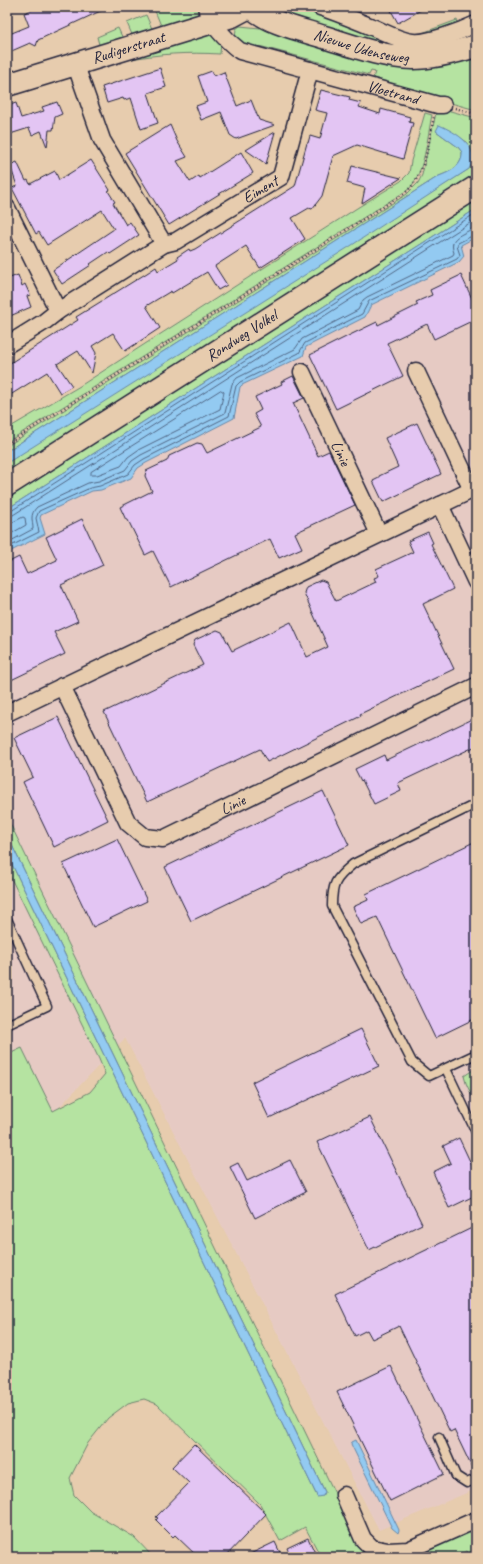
<svg xmlns="http://www.w3.org/2000/svg" width="483" height="1564" font-family="Caveat,sans-serif">
<style>
.built{fill:#e6cac3}
.green{fill:#b5e3a1;stroke:#6c826e}
.water{fill:#93caf1;stroke:#6687a8}
.lines{fill:none;stroke-linecap:round;stroke-linejoin:round}
.shore{stroke:#4f6584;stroke-width:1}
.building{fill:#e3c5f3;stroke:#22223b}
.lane-casing{stroke:#22223b;stroke-width:11}
.street-casing{stroke:#22223b;stroke-width:19}
.secondary-casing{stroke:#22223b;stroke-width:25}
.primary-casing{stroke:#22223b;stroke-width:25}
.path{stroke:#22223b;stroke-width:2.5;stroke-dasharray:1 3;stroke-linecap:butt}
.lane{stroke:#e7ccae;stroke-width:8}
.street{stroke:#e7ccae;stroke-width:16}
.secondary{stroke:#e7ccae;stroke-width:22}
.primary{stroke:#e7ccae;stroke-width:22}
.labels{text-anchor:middle;dominant-baseline:central;stroke-width:4;stroke-linejoin:round;paint-order:stroke}
.street-label{font-size:16px;fill:#22223b;stroke:#e7ccae}
</style>
<rect width="100%" height="100%" fill="#e7ccae"/>
<filter id="ink" filterUnits="userSpaceOnUse"><feTurbulence type="fractalNoise" baseFrequency=".025" numOctaves="2"/><feDisplacementMap in="SourceGraphic" scale="8" xChannelSelector="R" yChannelSelector="G"/><feConvolveMatrix kernelMatrix="1 2 1 2 8 2 1 2 1" color-interpolation-filters="sRGB"/></filter>
<g filter="url(#ink)">
<path class="built" d="M476,202V1489L379,1530L125,1038L7,1162V500Z"/>
<path class="green" d="M164,7H199L197,16L162,28L155,11Z
M271,7H302L337,19L399,45L476,29V40L389,48L302,20Z
M146,15L153,31L133,37L127,23Z
M457,20L459,24L424,37L422,33Z
M240,26L260,28L261,27L272,32L476,56V110L372,81L375,72L371,71L369,75L259,46L258,49L245,45L235,37L236,29Z
M118,28L124,41L100,48L97,37Z
M209,33L215,35L221,42L220,54C188,52 157,54 126,60Z
M443,109L476,118V177L7,476V462L469,169L467,142L443,127L436,131L458,147L462,152C463,166 450,172 439,176L7,451V446L407,194L418,183L422,175L436,113Z
M425,113L432,115C427,138 425,172 409,189L7,442V429L80,386L145,344L357,208L401,181L409,173L411,161Z
M476,196V209L7,509V494Z
M7,817L358,1541L376,1557H317L320,1555L305,1527L280,1541L260,1504L157,1404L144,1399L128,1403L108,1418L88,1443L70,1478L74,1495L91,1512L134,1537L153,1557H7V1055L22,1048L53,1111L90,1092L105,1074L99,1059L7,870V854L316,1494L323,1496L325,1492L7,835Z
M476,1068V1105L466,1083L464,1076Z
M476,1529V1557H473L467,1551L453,1557H422L423,1553L467,1532Z"/>
<path class="water" d="M439,125C455,132 483,147 469,169L349,247L7,463V451L439,176C450,172 463,166 462,152L458,147L436,131Z
M476,209V237L461,245L464,256L459,262L371,305L365,317L306,347L303,356L242,385L240,387L234,418L146,463L138,468L131,478L101,490L92,491L41,515L40,518L45,534L7,553V509Z
M7,835L323,1488L325,1492L323,1496L317,1497L316,1494L7,854Z
M356,1440L399,1530L398,1533L392,1528L351,1444L352,1442Z"/>
<g class="lines">
<path class="shore" d="M221,390L224,392L220,409L138,450L128,457L121,466L97,475H91V472Z
M7,512L11,511L476,213
M7,517L13,515L476,219
M7,523L13,522L23,517L25,518L26,525L7,536
M7,543L33,529C33,521 29,515 37,507L88,483L99,481L125,470L132,461L141,455L225,413L232,384L237,378L295,349L302,339L358,310L363,300L367,297L453,255L454,253C450,242 454,238 464,233C468,231 471,229 476,229
M7,548L39,532L36,518L39,511L90,488L100,486L128,474L135,465L144,459L229,416L236,386L240,382L299,353L305,343L362,314L369,301L457,259L460,255L457,246L458,243L476,234"/>
</g>
<path class="building" d="M30,7H109L38,40L36,46L30,43L7,53V35L29,26L24,13L32,10Z
M389,7H426L398,23Z
M160,68L166,87L148,93L158,123L141,129L131,98L124,100L123,98L107,103L102,87Z
M212,71L214,76L224,72L237,106L251,100L259,120L275,125L236,139L230,135L221,112L201,120L196,106L207,102L198,76Z
M321,90L350,97L349,100L361,103L359,107L380,114L381,109L410,117L409,122L413,123L403,159L357,145L333,156L322,196L312,209L309,208L292,218L305,239L260,268L246,246L215,266L227,285L218,290L207,272L172,293L171,291L146,306L160,328L125,351L113,333L92,346L96,353L92,373L78,351L57,364L72,386L60,393L47,372L7,397V365L78,320L76,317L147,273L156,267L158,271L178,259L177,257L189,249L190,251L195,249L295,186L307,143H308L310,136L320,139L327,113L315,110Z
M57,102L62,114L55,117L53,130H49L47,147L41,131L32,135L29,128L7,135V106L16,103L21,118L44,111L42,107Z
M170,125L177,141L187,157L177,161L190,182L199,176L200,178L241,152L253,173L169,225L125,153Z
M275,132L266,164L246,150Z
M91,160L110,190L108,191L115,202L113,203L126,225L130,222L139,235L110,254L108,252L90,264L91,265L62,284L53,270L114,229L102,210L47,245L39,232L36,234L12,188L17,186L10,165L17,162L26,181L28,180L30,184L55,171L59,180Z
M352,166L401,178L362,203L365,188L347,183Z
M18,275L22,286L25,284L30,295L27,296L31,307L10,316L7,310V279Z
M461,275L476,307V319L434,339L427,324L387,343L403,376L336,409L310,355L352,334L377,322L378,325L418,305L416,302L432,295L430,290Z
M293,376L304,398L293,403L318,456L329,451L355,505L295,533L302,548L279,558L270,539L171,587L153,551L145,555L128,520H126L120,507L152,491L145,476L146,471L167,461L169,456L197,443L202,444L207,453L261,427L254,414L261,410L255,397L282,384L281,382Z
M417,423L441,474L383,502L373,481L379,478V476L398,467L385,438Z
M82,519L103,565L61,585L78,621L54,632L65,654L7,682V563L19,557L27,574L57,560L46,537Z
M428,532L433,543L431,544L453,589L423,604L454,669L360,714L361,716L267,762L260,749L147,802L104,712L203,665L193,645L195,640L217,630L222,632L232,651L291,622L307,657L328,647L304,593L306,587L321,580L326,582L336,601L376,582L374,578L379,576L376,569L413,552L408,541Z
M58,717L108,820L54,847L23,782L33,777L14,738Z
M476,717V746L398,783L401,791L374,804L362,780L361,781L355,769L384,755L386,760Z
M323,791L349,845L191,921L165,867Z
M117,839L147,901L93,927L63,864Z
M476,841V1018L435,1038L377,917L361,924L353,907L368,900L366,894Z
M361,1029L379,1066L269,1118L252,1082Z
M370,1117L422,1224L369,1250L317,1142Z
M459,1138L476,1174V1195L449,1208L433,1172L451,1163L443,1146Z
M290,1160L306,1192L255,1218L230,1167L238,1163L247,1181Z
M476,1226V1474H475L454,1430L450,1432L399,1326L372,1339L367,1330L355,1336L335,1294Z
M391,1366L444,1474L390,1501L337,1392Z
M194,1444L266,1514L225,1557H198L175,1535L173,1537L156,1520L158,1518L156,1517L189,1483L172,1467Z
M308,1538L315,1553L306,1557H291L287,1548Z
M275,1542L282,1557H244Z"/>
<g class="lines">
<g class="lane-casing">
<path id="lane" d="M476,804L353,864C335,879 332,884 332,906L412,1062L429,1076L476,1054
M7,919L47,1006L7,1025
M446,1069L476,1132
M439,1437L456,1476L467,1483L476,1479"/>
</g>
<g class="street-casing">
<g id="street">
<path id="s1" d="M206,7C209,23 227,41 240,51L438,105H443"/>
<path d="M320,7C338,13 355,20 372,27C384,32 398,40 412,42C428,44 461,31 476,24"/>
<path d="M75,63L102,140L164,244"/>
<path d="M7,208L58,311"/>
<path id="s2" d="M7,345L44,322L58,311L164,244L176,241L281,177L310,70"/>
<path d="M416,371L472,490"/>
<path id="s3" d="M302,372L379,534"/>
<path d="M440,505L476,582"/>
<path id="s4" d="M62,686L128,823L145,837L163,839L476,686"/>
<path d="M7,713L476,488"/>
<path d="M344,1495L363,1539L372,1548L388,1551L408,1550L476,1520"/>
</g>
</g>
<g class="secondary-casing">
<g id="secondary">
<path id="s5" d="M251,7C271,24 299,29 324,37C353,46 382,57 413,58C434,58 456,52 476,46"/>
<path id="s6" d="M7,85L232,16L249,7"/>
</g>
</g>
<g class="primary-casing">
<g id="primary">
<path id="s7" d="M7,485L476,187"/>
</g>
</g>
<path class="path" d="M455,108L476,114
M7,444L405,193C426,175 428,143 434,117"/>
<use href="#lane" class="lane"/>
<use href="#street" class="street"/>
<use href="#secondary" class="secondary"/>
<use href="#primary" class="primary"/>
</g>
</g>
<g class="labels">
<g class="street-label">
<text stroke="none"><textPath href="#s5" startOffset="118">Nieuwe Udenseweg</textPath></text>
<text stroke="none"><textPath href="#s6" startOffset="127">Rudigerstraat</textPath></text>
<text stroke="none"><textPath href="#s1" startOffset="215">Vloetrand</textPath></text>
<text stroke="none"><textPath href="#s2" startOffset="298">Eiment</textPath></text>
<text stroke="none"><textPath href="#s7" startOffset="278">Rondweg Volkel</textPath></text>
<text stroke="none"><textPath href="#s3" startOffset="90">Linie</textPath></text>
<text stroke="none"><textPath href="#s4" startOffset="270">Linie</textPath></text>
</g>
</g>
<rect width="483" height="1564" fill="none" stroke="#e7ccae" stroke-width="24"/>
<rect x="12" y="12" width="459" height="1540" fill="none" stroke="#22223b" stroke-width="1.5" filter="url(#ink)"/>
</svg>
